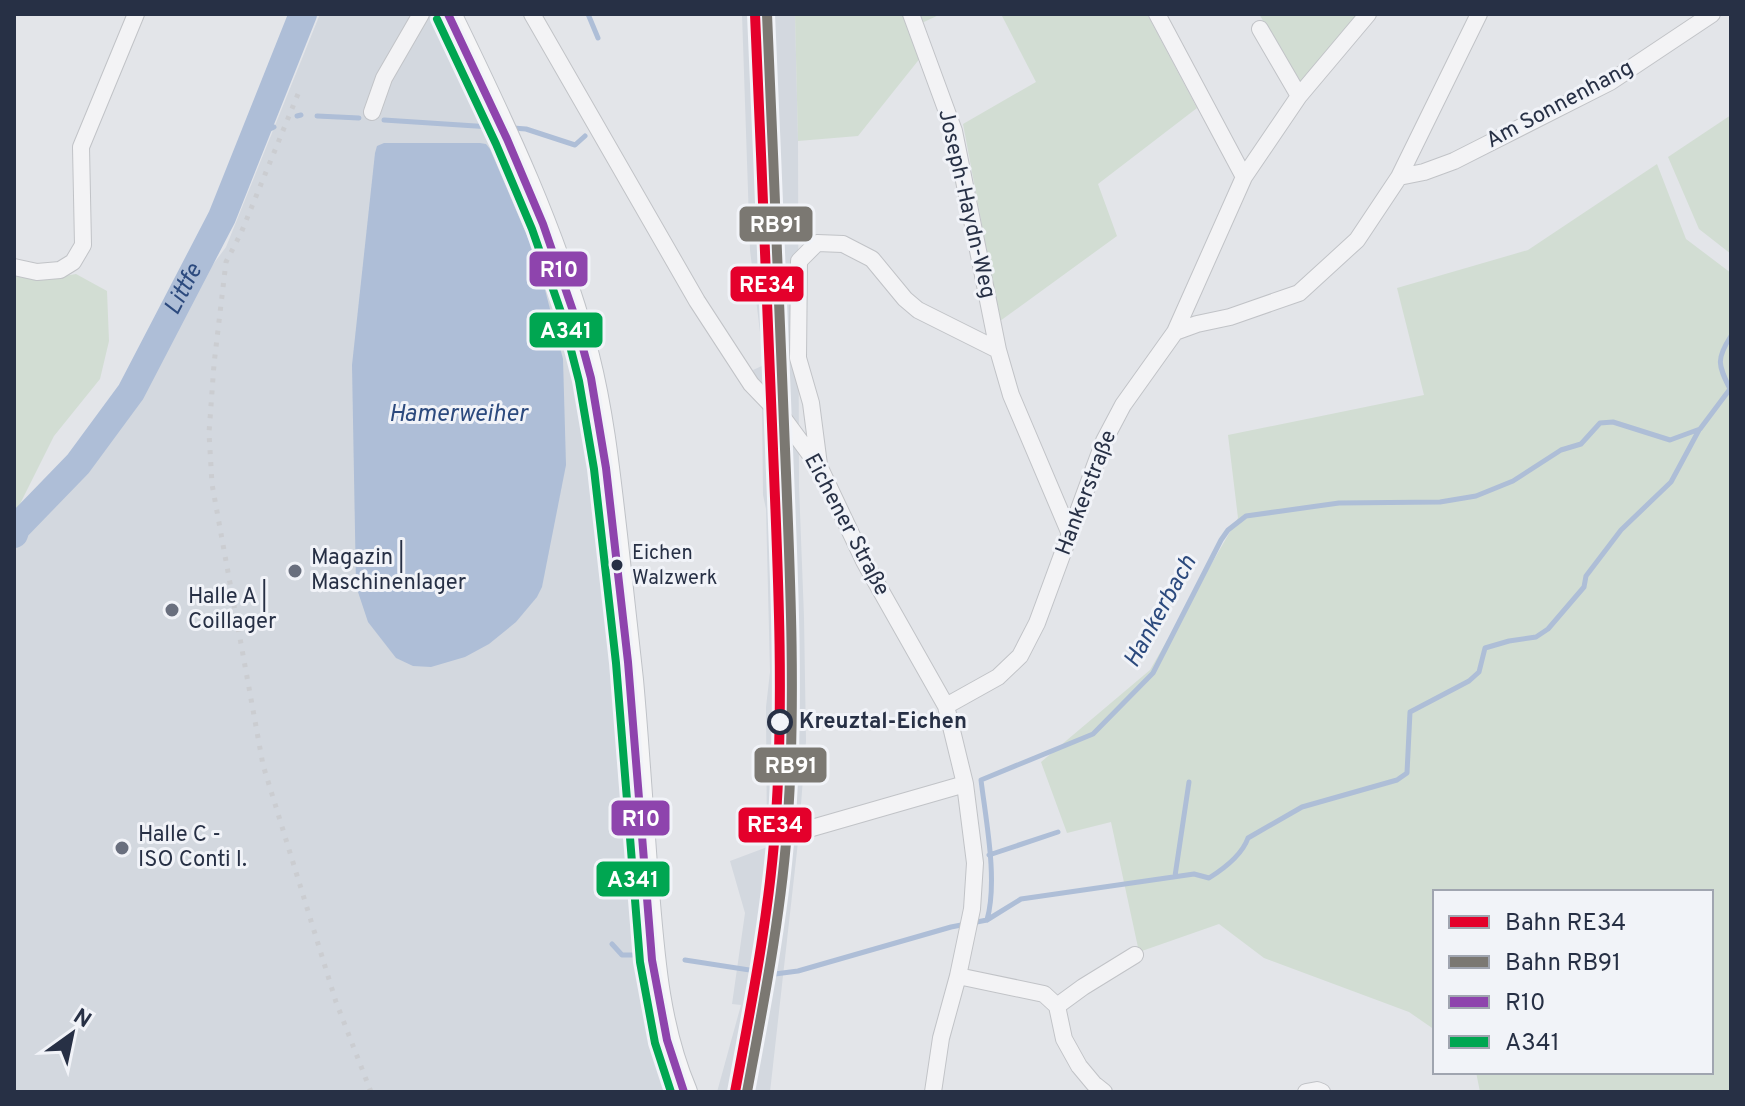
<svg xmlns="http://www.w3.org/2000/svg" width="1745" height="1106" font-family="Overpass,sans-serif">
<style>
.built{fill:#d3d8df}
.green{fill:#d2ddd3}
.water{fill:#aebed7}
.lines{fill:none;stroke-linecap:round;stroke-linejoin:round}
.stream{stroke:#aebed7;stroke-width:5}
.river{stroke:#aebed7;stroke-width:28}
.minor-casing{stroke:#c1c3c7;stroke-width:18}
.primary-casing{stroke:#bfc2c7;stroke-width:28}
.minor{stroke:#f3f3f5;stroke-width:16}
.primary{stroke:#f6f6f7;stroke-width:26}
.rail{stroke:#cbcdd1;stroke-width:5;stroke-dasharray:4 8;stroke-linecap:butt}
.bus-1-casing{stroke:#f1f3f8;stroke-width:14}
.bus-2-casing{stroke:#f1f3f8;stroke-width:14}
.bus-1{stroke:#8e44ad;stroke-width:8}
.bus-2{stroke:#00a651;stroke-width:8}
.rail-1-casing{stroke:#f1f3f8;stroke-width:16}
.rail-2-casing{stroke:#f1f3f8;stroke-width:16}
.rail-1{stroke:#e4002b;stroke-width:10}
.rail-2{stroke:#7b7872;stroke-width:10}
.bus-dot{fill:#273045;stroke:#f1f3f8;stroke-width:3}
.poi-dot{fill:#696f7e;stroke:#f1f3f8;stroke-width:3}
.stop-dot{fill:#f1f3f8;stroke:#273045;stroke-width:4}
.labels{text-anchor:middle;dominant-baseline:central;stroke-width:6;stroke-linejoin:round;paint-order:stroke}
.bus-label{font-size:20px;fill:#273045;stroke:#f1f3f8;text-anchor:start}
.street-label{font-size:22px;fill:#273045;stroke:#f1f3f8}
.poi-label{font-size:22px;fill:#273045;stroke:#f1f3f8;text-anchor:start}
.stop-label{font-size:22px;font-weight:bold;fill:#273045;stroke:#f1f3f8;text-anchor:start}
.water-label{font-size:24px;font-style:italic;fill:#2c4a7e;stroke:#f1f3f8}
.line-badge{stroke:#f1f3f8;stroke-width:3}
.badge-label{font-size:22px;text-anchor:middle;font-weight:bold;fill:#fff}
</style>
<rect width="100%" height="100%" fill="#e3e5e9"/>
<path class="built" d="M320,14H438L508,162L574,354L671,1092H14V532L226,247Z
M742,14H795L798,141L799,486L804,617L806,741L798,842L770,1092H717L741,1005L732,1004L745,913L730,861L767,847L766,707L770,672L766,509L763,495L762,408L753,370L764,365L750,250Z"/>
<path class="green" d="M795,14H941L911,28L921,57L858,136L798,141Z
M1001,14H1147L1197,108L1098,184L1117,236L1000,321L963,124L1036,82Z
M1259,14H1358L1301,83Z
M1731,115V254L1699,229L1668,157Z
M1657,164L1686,239L1731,273V1092H1480L1476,1072H1711V892H1435V1030L1409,1012L1264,958L1219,924L1139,952L1111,822L1067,833L1041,762L1150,670L1238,518L1228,435L1424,395L1397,288L1528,250Z
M14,273L46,279L76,274L107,291L109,341L100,379L54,436L14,516Z"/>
<path class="water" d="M384,143H480L486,144L490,149L537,259L563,359L566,465L542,587L537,597L516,622L489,644L465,657L431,667L413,666L396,658L368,622L356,586L352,365L375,153L377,146Z"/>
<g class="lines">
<path class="stream" d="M588,14L598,38
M297,116L301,115
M317,116L359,118
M384,120L491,127
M513,128L526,129L575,145L585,136
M254,137L274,127
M989,855L1058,832
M1175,876L1189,782
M987,920L1021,899L1194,874L1209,878C1225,868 1242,855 1248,838L1302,807L1397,780L1407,773L1410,712L1469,681L1479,672L1485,648L1509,641L1536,637L1548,629L1584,587L1586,576L1621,530L1671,482L1699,430
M612,944L622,955H632
M685,960L775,974L798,971L951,927L987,920C998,881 986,821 981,780L1093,734L1153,673L1221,540L1228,530L1246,516L1339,503L1440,502L1476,496L1513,481L1561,450L1581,444L1600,423L1613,422L1670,440L1700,429L1730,389C1718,365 1716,359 1731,336"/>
<path class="river" id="s1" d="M14,534L16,528L78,464L131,392L222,217L303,14"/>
<g class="minor-casing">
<path id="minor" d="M532,14L697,301L751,384L781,415L820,468L864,561L946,706L965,784L975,863L972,909L958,976L941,1038L933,1092
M911,14L954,131L998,350
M1157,14L1244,177
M1260,29L1299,96
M372,112L384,78L421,14
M1399,177L1424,172L1454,161L1610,82L1712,14
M14,267L37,272L60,270L73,262L83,245L81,147L136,14
M1175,332L1244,177L1299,96L1368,14
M819,465L811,403L798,358L799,261L817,243L843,244L872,259L905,299L918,310L998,350L1011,395L1070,534
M946,706L998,677L1020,656L1037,623L1104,441L1123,405L1175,332L1197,324L1230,317L1299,293L1357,240L1399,177L1479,14
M812,828L965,784
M958,976L1044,994L1057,1006L1064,1039L1079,1066L1094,1084L1104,1092
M1057,1006L1083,987L1135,955
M1306,1092L1317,1090L1322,1092"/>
</g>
<g class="primary-casing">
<path id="primary" d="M448,14C502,125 555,236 586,356C601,415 607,475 614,535C619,583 625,631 630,680C636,746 640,812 645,879C651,951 655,1024 684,1092"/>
</g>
<use href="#minor" class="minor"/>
<use href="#primary" class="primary"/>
<path class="rail" d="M298,94L241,233L226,262L214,364L209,433L212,484L263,765L336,1002L371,1092"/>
<g class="bus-1-casing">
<path id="bus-1" d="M448,14L507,139L543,224L573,311L591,378L606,468L628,662L652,960L667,1040L684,1092"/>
</g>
<g class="bus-2-casing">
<path id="bus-2" d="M437,19L496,144L532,229L562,315L579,381L594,469L616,663L640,962L655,1043L671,1092"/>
</g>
<use href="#bus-1" class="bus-1"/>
<use href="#bus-2" class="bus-2"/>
<g class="rail-1-casing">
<path id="rail-1" d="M735,1092C752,1001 770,910 776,817C784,695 778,571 773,449C768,304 761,159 755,14"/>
</g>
<g class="rail-2-casing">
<path id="rail-2" d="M747,1092C764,1001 782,910 788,817C796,695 790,571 785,449C780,304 773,159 767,14"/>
</g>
<use href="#rail-1" class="rail-1"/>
<use href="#rail-2" class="rail-2"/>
</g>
<circle class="bus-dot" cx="617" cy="565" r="7"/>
<g class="poi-dot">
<circle cx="295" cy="571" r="8"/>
<circle cx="172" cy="610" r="8"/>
<circle cx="122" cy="848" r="8"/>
</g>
<circle class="stop-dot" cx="780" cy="722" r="11"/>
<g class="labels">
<g class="bus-label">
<text x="632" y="554">Eichen<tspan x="632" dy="25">Walzwerk</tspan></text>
</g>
<g class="street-label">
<text transform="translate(1560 105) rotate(-28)">Am Sonnenhang</text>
<text transform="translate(966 204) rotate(77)">Joseph-Haydn-Weg</text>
<text transform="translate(1087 493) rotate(-69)">Hankerstraße</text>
<text transform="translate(846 525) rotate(62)">Eichener Straße</text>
</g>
<g class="poi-label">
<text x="311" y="558">Magazin |<tspan x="311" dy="25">Maschinenlager</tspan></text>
<text x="188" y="597">Halle A |<tspan x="188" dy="25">Coillager</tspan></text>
<text x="138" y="835">Halle C -<tspan x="138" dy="25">ISO Conti I.</tspan></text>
</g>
<g class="stop-label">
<text x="799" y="722">Kreuztal-Eichen</text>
</g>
<g class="water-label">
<text stroke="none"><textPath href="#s1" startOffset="300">Littfe</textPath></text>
<text x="458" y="415">Hamerweiher</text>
<text transform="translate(1161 612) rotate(-61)">Hankerbach</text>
</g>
</g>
<g class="line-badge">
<rect x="738" y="205" width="76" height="38" rx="8" fill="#7b7872"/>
<rect x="528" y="250" width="61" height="38" rx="8" fill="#8e44ad"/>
<rect x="729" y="265" width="76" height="38" rx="8" fill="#e4002b"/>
<rect x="528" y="311" width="76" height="38" rx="8" fill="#00a651"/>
<rect x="753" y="746" width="75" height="38" rx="8" fill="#7b7872"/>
<rect x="610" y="799" width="61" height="38" rx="8" fill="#8e44ad"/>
<rect x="737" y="806" width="76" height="38" rx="8" fill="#e4002b"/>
<rect x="595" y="860" width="76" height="38" rx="8" fill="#00a651"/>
</g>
<g class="badge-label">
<text x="776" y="232">RB91</text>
<text x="559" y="277">R10</text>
<text x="767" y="292">RE34</text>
<text x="566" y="338">A341</text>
<text x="791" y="773">RB91</text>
<text x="641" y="826">R10</text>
<text x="775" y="832">RE34</text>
<text x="633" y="887">A341</text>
</g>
<rect width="1745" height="1106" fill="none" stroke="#273045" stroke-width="32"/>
<rect x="1433" y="890" width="280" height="184" fill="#f1f3f8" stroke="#a0a5b0" stroke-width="2"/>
<rect x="1449" y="916" width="40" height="12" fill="#e4002b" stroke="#a0a5b0" stroke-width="2"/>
<text x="1505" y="930" font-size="24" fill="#273045">Bahn RE34</text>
<rect x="1449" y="956" width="40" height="12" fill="#7b7872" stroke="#a0a5b0" stroke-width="2"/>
<text x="1505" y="970" font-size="24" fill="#273045">Bahn RB91</text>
<rect x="1449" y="996" width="40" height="12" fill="#8e44ad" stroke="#a0a5b0" stroke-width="2"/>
<text x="1505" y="1010" font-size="24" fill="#273045">R10</text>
<rect x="1449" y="1036" width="40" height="12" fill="#00a651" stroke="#a0a5b0" stroke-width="2"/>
<text x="1505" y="1050" font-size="24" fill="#273045">A341</text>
<g transform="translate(72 1034) rotate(33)" stroke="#f1f3f8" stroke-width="6" paint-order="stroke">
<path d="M0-6L14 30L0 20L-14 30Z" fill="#273045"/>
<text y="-12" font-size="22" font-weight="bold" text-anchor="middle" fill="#273045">N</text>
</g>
</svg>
